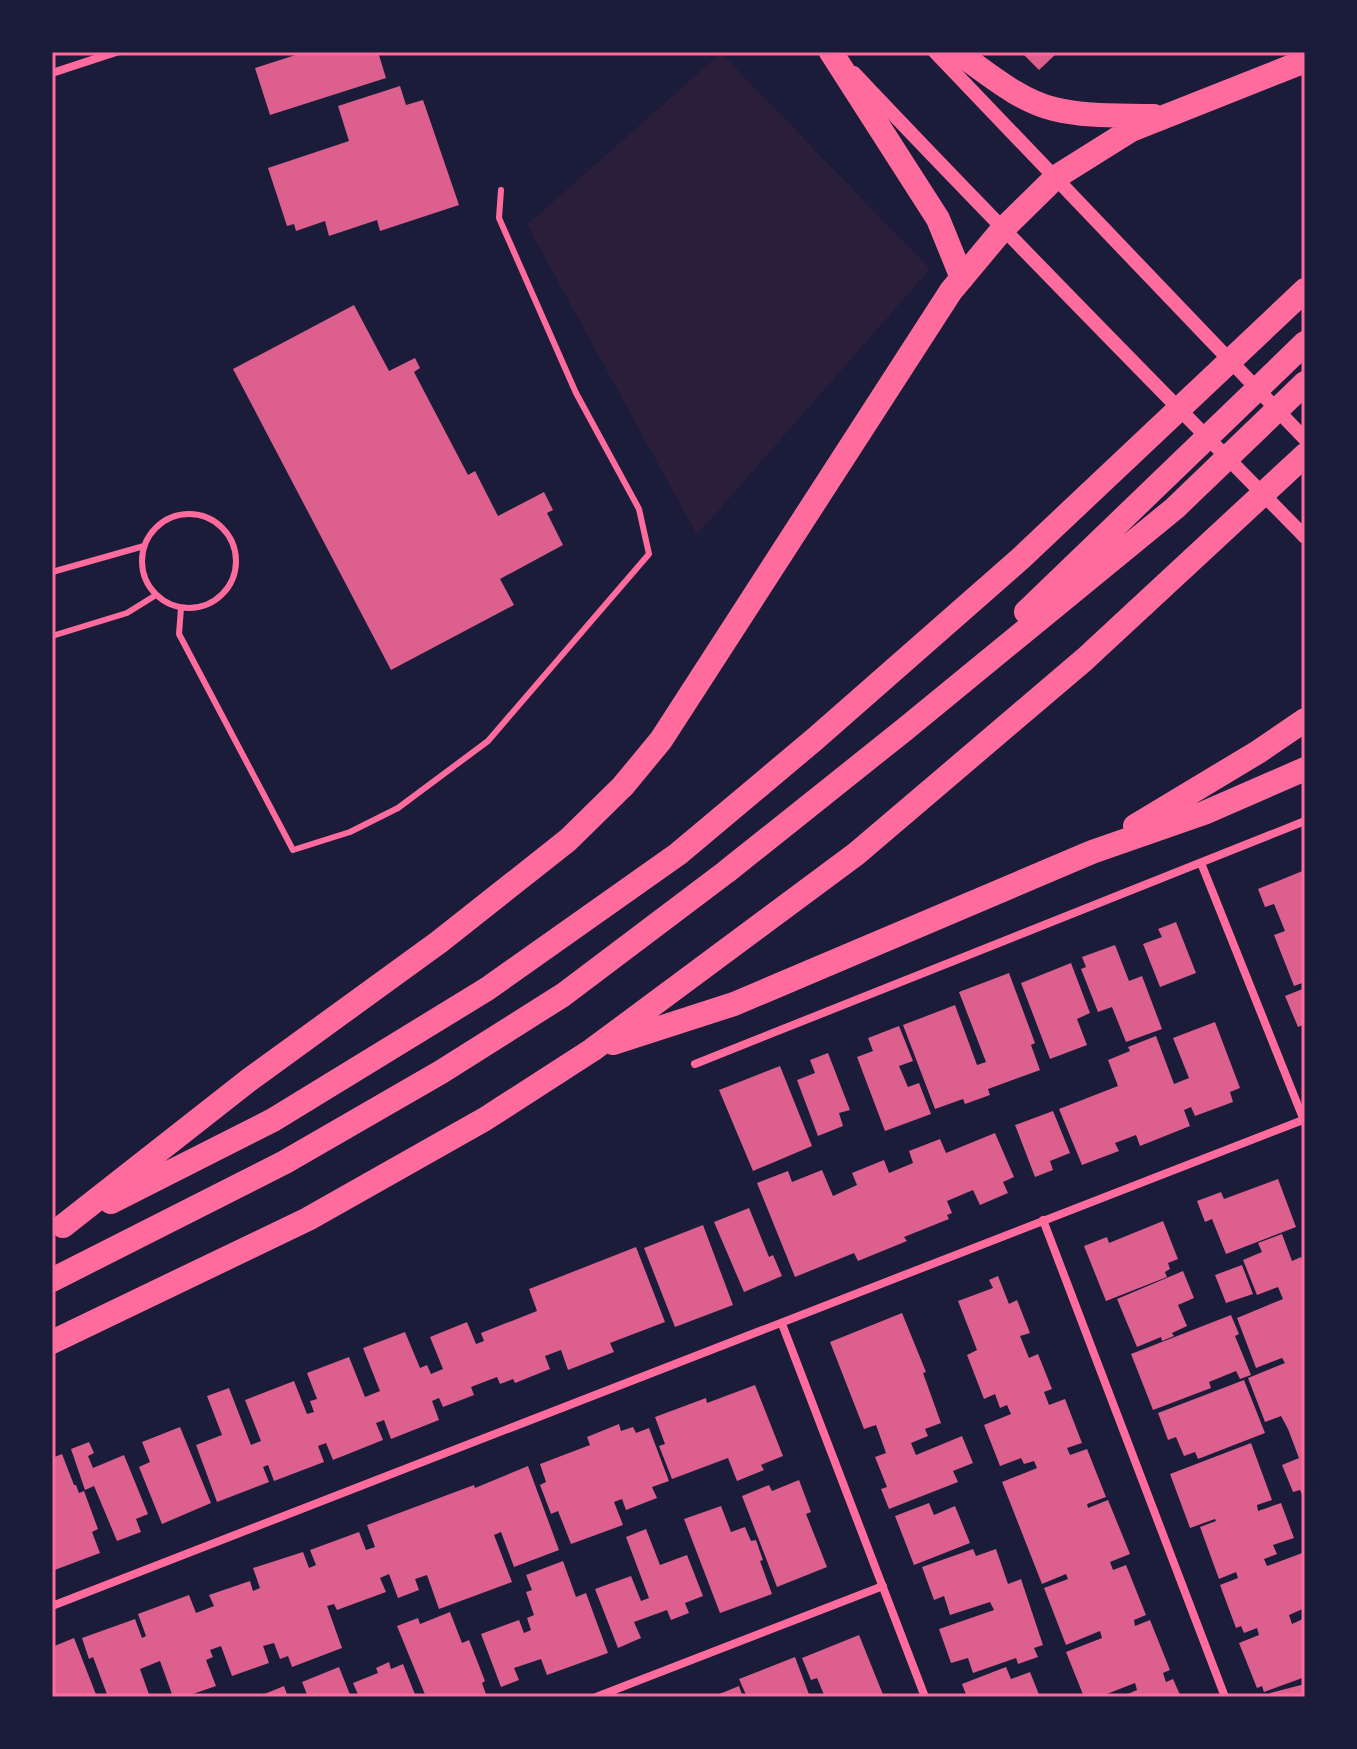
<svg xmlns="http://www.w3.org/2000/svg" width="1357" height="1749" font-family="Quicksand,sans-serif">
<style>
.green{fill:#2a1e3b}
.building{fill:#dd5f8e}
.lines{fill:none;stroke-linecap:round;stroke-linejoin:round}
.service{stroke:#ff6b9d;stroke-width:6}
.minor{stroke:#ff6b9d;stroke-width:8}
.tertiary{stroke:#ff6b9d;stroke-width:14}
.motorway{stroke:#ff6b9d;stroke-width:24}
.neatline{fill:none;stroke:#ff6b9d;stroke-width:3}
</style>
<rect width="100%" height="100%" fill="#1b1b3a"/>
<path class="green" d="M721,53L930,269L697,535L527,225Z"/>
<path class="building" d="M305,52H378L386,78L270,115L255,68Z
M1021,52H1058L1039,70Z
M400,86L406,105L423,100L459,205L380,231L377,220L329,236L325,221L296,231L294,224L287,226L268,168L349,141L338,106Z
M354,305L389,371L415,358L420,368L414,372L468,475L475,471L498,516L544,492L553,510L547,513L563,545L500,579L514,605L391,670L233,369Z
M1305,870V982L1294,986L1274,935L1285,931L1274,904L1265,907L1258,889Z
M1176,922L1196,973L1160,987L1143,944L1162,937L1158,929Z
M1115,945L1129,981L1142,976L1162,1029L1126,1042L1112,1007L1098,1012L1081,969L1086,967L1082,957Z
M1071,963L1090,1013L1077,1019L1087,1045L1050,1059L1021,983Z
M1009,973L1035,1043L1031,1045L1040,1070L988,1089L990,1095L965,1104L963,1099L935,1109L903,1025L955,1005L977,1065L986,1062L959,992Z
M1305,988V1024L1298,1027L1285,996Z
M1215,1022L1240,1088L1230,1092L1233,1102L1195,1116L1191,1107L1184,1110L1190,1126L1140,1146L1136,1135L1115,1143L1119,1151L1082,1165L1059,1109L1118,1086L1108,1060L1130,1051L1128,1047L1156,1036L1174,1084L1189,1078L1173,1038Z
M899,1026L913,1061L899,1066L908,1087L919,1083L931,1114L885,1131L857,1057L873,1051L868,1038Z
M828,1053L850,1110L839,1113L843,1126L818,1136L797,1080L815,1073L810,1060Z
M780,1066L812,1146L753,1171L719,1090Z
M1053,1111L1070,1153L1050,1161L1053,1170L1035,1177L1015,1125Z
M995,1133L1014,1177L1003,1182L1008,1193L980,1205L973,1190L947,1201L952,1213L947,1215L949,1219L904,1237L907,1241L858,1261L854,1253L795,1277L757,1183L788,1171L792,1182L822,1170L833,1196L857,1185L852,1173L884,1160L889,1173L913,1163L909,1151L940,1139L946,1153Z
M1278,1179L1296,1227L1226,1254L1212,1219L1205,1222L1197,1201L1221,1192L1224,1199Z
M749,1208L769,1257L773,1255L782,1276L744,1292L714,1222Z
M1163,1221L1178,1259L1168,1263L1170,1269L1165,1272L1167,1277L1106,1301L1084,1246L1107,1237L1109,1243Z
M703,1225L733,1305L675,1327L644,1248Z
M1282,1234L1292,1261L1301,1257L1305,1267V1502L1300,1490L1293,1492L1282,1465L1299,1458L1288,1429L1281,1416L1265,1422L1248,1378L1285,1363L1282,1358L1256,1368L1237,1318L1283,1299L1278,1287L1257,1295L1243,1260L1262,1252L1258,1243Z
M636,1247L665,1322L610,1343L614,1352L568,1370L561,1350L545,1356L550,1369L515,1383L513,1379L500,1384L497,1377L471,1387L474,1395L443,1407L439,1398L432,1401L439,1420L391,1439L384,1420L376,1423L383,1440L333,1460L326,1443L318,1446L324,1462L274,1481L268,1465L263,1467L269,1482L217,1502L196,1445L222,1435L207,1396L229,1388L251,1445L261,1441L245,1400L294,1381L307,1414L314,1412L310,1401L317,1399L307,1373L349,1357L365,1397L380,1391L363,1348L405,1332L420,1368L427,1365L431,1374L443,1369L430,1337L467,1322L476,1344L484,1341L481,1333L537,1311L529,1289Z
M1242,1265L1253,1294L1226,1303L1215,1275Z
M1183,1271L1194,1298L1178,1305L1187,1326L1172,1333L1174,1336L1162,1341L1161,1337L1137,1347L1117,1299Z
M998,1276L1009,1304L1017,1300L1030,1333L1020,1336L1029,1358L1038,1354L1052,1389L1044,1392L1049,1405L1065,1399L1082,1443L1067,1448L1070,1455L1087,1449L1106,1497L1087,1504L1088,1508L1108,1500L1130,1554L1110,1562L1113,1570L1126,1565L1146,1615L1134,1620L1135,1626L1150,1620L1170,1670L1163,1673L1166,1682L1173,1679L1181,1697H1121L1137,1690L1135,1683L1099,1697H1084L1066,1652L1102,1638L1100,1631L1066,1645L1044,1588L1068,1579L1066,1574L1042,1584L1002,1482L1037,1468L1034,1461L1024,1464L1021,1458L1000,1466L984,1425L1011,1414L1007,1405L1000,1408L995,1394L984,1399L967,1355L977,1350L958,1301L993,1288L989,1280Z
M902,1313L926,1372L923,1373L941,1423L925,1429L928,1436L911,1443L916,1455L962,1436L973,1463L953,1471L958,1482L889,1509L881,1489L887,1487L875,1457L886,1453L876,1425L864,1429L830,1342Z
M1231,1315L1239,1334L1235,1336L1251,1375L1240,1379L1236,1371L1209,1382L1211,1388L1153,1410L1131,1354Z
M1244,1380L1265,1433L1198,1459L1195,1452L1184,1456L1176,1437L1168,1440L1158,1413Z
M755,1385L783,1456L761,1465L764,1470L737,1481L728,1458L672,1479L659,1446L665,1444L655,1417L706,1398L707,1403Z
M619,1424L621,1431L633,1427L636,1433L649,1428L669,1481L652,1487L657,1498L626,1510L622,1499L614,1502L623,1525L571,1544L558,1511L551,1514L540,1485L546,1482L540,1464L590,1445L587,1437Z
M180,1427L211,1503L162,1524L139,1467L150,1462L142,1442Z
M89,1442L94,1453L88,1456L93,1468L124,1455L148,1514L136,1519L141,1532L117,1541L94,1486L85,1490L71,1449Z
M1251,1443L1272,1500L1257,1505L1258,1511L1281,1503L1294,1538L1273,1545L1277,1554L1264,1559L1267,1566L1305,1552V1608L1289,1615L1292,1624L1305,1618V1677L1264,1692L1262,1686L1257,1688L1239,1643L1259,1635L1257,1628L1244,1633L1241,1626L1236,1628L1220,1585L1238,1578L1236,1572L1219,1579L1200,1527L1216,1521L1215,1519L1190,1528L1170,1474Z
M62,1454L74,1485H76L79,1493L84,1491L98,1529L92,1532L100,1553L52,1571V1458Z
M528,1466L559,1550L514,1567L501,1532L494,1535L512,1582L439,1609L427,1575L415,1579L419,1590L398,1598L389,1574L380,1578L386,1592L337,1610L334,1604L327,1606L342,1648L292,1667L288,1656L280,1659L274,1643L263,1646L269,1663L232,1676L221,1646L210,1650L213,1657L206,1660L216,1686L184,1697H173L160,1661L140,1669L150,1697H108L93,1657L89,1659L82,1638L135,1619L142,1638L146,1636L138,1614L189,1595L196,1613L214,1606L209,1595L250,1581L253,1591L260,1588L253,1568L303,1552L309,1568L316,1565L310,1550L359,1532L366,1550L375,1547L367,1525L474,1485L475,1488Z
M799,1480L811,1512L806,1514L827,1567L777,1587L742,1496L769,1485L772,1491Z
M929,1503L934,1515L955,1506L970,1543L914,1565L895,1516Z
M721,1506L731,1532L745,1527L751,1541L756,1540L763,1560L760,1561L772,1594L720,1613L684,1519Z
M646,1529L660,1565L687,1555L703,1596L685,1603L689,1613L671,1620L667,1610L634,1622L641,1638L618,1648L595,1589L631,1576L641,1601L649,1598L626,1537Z
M973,1549L976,1556L996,1549L1008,1584L1021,1579L1043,1645L1034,1648L1038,1657L1018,1664L1016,1658L973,1673L968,1658L951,1663L939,1629L994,1610L990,1602L950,1615L944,1596L934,1600L922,1567Z
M563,1561L576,1597L586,1593L608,1653L547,1675L541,1659L514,1668L519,1680L501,1687L481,1634L519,1620L524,1633L531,1630L527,1618L534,1615L526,1592L532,1590L526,1575Z
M450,1612L462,1643L469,1640L485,1681L482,1683L487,1697H426L397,1626L418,1618L420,1624Z
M859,1635L884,1697H825L817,1678L811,1680L802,1658Z
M74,1638L97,1697H52V1647Z
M795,1657L810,1697H747L739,1679Z
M389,1662L391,1669L403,1664L416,1697H359L353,1683L378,1673L376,1668Z
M339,1667L351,1697H308L302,1682Z
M1006,1667L1011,1679L1030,1672L1040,1697H967L962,1684Z
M1305,1684V1697H1271L1270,1693Z
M284,1686L288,1697H257Z
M739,1686L743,1697H712Z"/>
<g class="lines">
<path class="service" d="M142 561a47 47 0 1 1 94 0a47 47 0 1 1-94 0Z
M52,572L144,546
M181,608L179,634L293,850L350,832L398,808L488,741L649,554L639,509L576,393L499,218L501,190
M52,636L127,613L156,595"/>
<path class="minor" d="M52,73L116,52
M1201,863L1305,1123
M695,1064L1305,821
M1043,1220L1225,1697
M782,1324L925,1697
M52,1606L1303,1120
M596,1697L883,1586"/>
<path class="tertiary" d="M935,52L1305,439
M854,73C1002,230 1154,383 1305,537"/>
<path class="motorway" d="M831,52L938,219L962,278
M957,52C986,72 1019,101 1054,109C1086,117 1121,115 1154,116
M1026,612L1305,343
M1135,826L1258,752L1305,720
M613,1043L734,1004L1092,852L1204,813L1305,769
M111,1202L273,1120L487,989L678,854L815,739L1020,559L1305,290
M63,1226L249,1080L439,942L568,840L623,786L661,740L951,291L1002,230L1056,177L1131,130L1305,61
M52,1280L285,1162L441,1072L563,995L726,872L904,730L1175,508L1305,383
M52,1342L308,1219L485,1119L592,1050L856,854L1085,659L1305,455"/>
</g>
<rect width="1357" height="1749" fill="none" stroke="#1b1b3a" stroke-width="108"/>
<rect x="54" y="54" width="1249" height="1641" class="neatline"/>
</svg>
